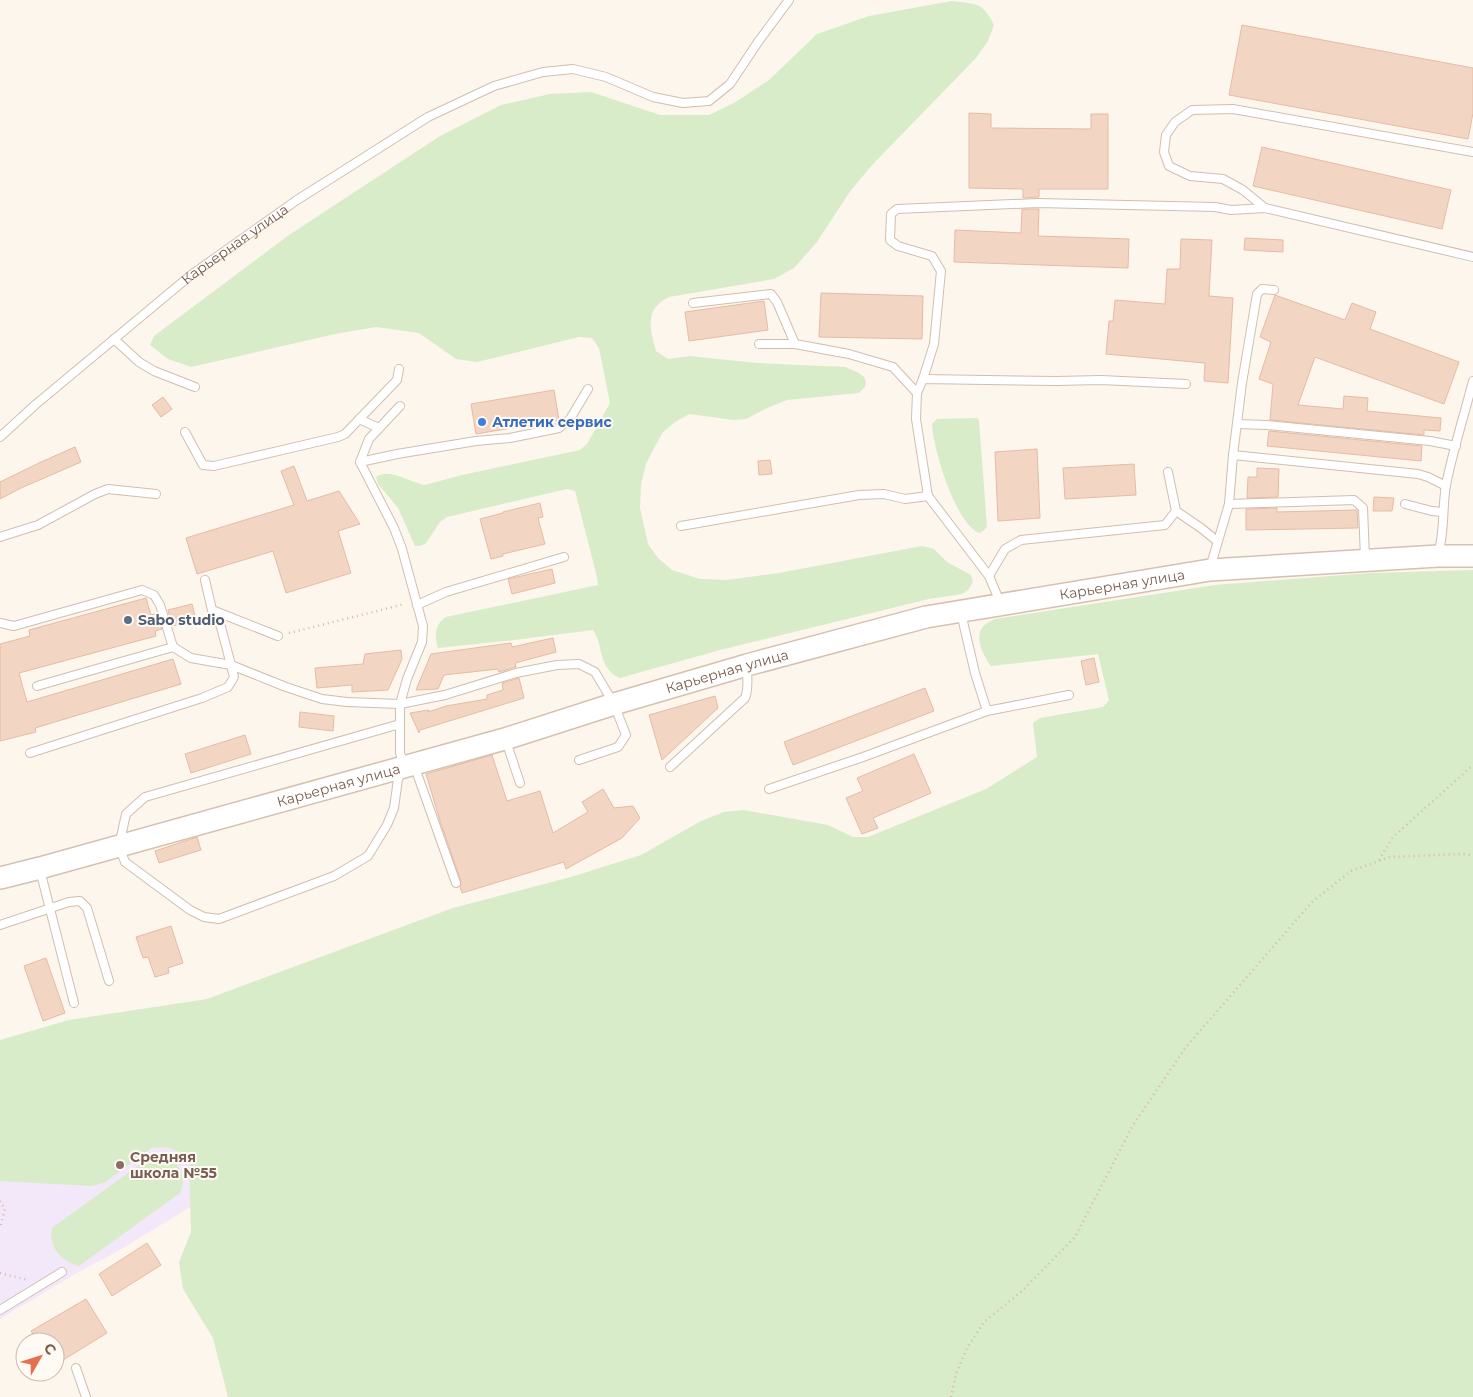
<svg xmlns="http://www.w3.org/2000/svg" width="1473" height="1397" font-family="Montserrat,sans-serif">
<style>
.education{fill:#f3e8fa}
.green{fill:#d8ecc9}
.building{fill:#f3d5c3;stroke:#e6bba3}
.lines{fill:none;stroke-linecap:round;stroke-linejoin:round}
.lane-casing{stroke:#d1beb0;stroke-width:10}
.secondary-casing{stroke:#d6c0b0;stroke-width:24}
.path{stroke:#d9b8a5;stroke-width:2.5;stroke-dasharray:1 4;stroke-linecap:butt}
.lane{stroke:#fff;stroke-width:8}
.secondary{stroke:#fff;stroke-width:21}
.shop-dot{fill:#3f7fe0;stroke:#fffaf3;stroke-width:2}
.service-dot{fill:#5c6f8a;stroke:#fffaf3;stroke-width:2}
.education-dot{fill:#8d6e63;stroke:#fffaf3;stroke-width:2}
.labels{text-anchor:middle;dominant-baseline:central;stroke-width:4;stroke-linejoin:round;paint-order:stroke}
.street-label{font-size:14px;fill:#7a5c4d;stroke:#fffaf3}
.shop-label{font-size:14px;font-weight:bold;fill:#366cbe;stroke:#fffaf3;text-anchor:start}
.service-label{font-size:14px;font-weight:bold;fill:#4e5e75;stroke:#fffaf3;text-anchor:start}
.education-label{font-size:14px;font-weight:bold;fill:#785e54;stroke:#fffaf3;text-anchor:start}
</style>
<rect width="100%" height="100%" fill="#fdf6ec"/>
<path class="education" d="M294,996L233,1181L118,1251L75,1274L0,1319V1150Z"/>
<path class="green" d="M952,1C976,4 983,2 994,25L988,41L976,58L874,163L851,190L817,242L794,268L774,279L669,297C644,309 650,329 656,351L668,359L689,356L757,363L845,367L859,373L864,377L866,382L865,387L859,393L787,400L767,408L746,419L734,420L689,414L675,422L663,432L654,448L646,464L641,484L640,508L648,544L658,558L672,570L700,579L727,580L779,573L922,546L934,549L947,562L971,575L973,582L968,590L962,594L929,599L720,650L620,678C616,676 612,674 610,671C599,660 602,642 593,630L514,640L438,648C434,636 435,624 446,617L598,585L597,577L575,491L567,489L447,517L440,522L426,543L420,546H415L398,508L378,484L376,477C390,467 410,483 425,485L462,475L580,450L587,444L610,403L599,348L592,338L579,337L477,362L456,359L419,333L376,327L340,333L191,367L168,359L150,345L154,336L289,235L440,136L501,105L550,94L591,92L660,115H709L734,103L769,80L817,34L869,16Z
M977,418L979,420L987,527L983,531L979,533C955,523 933,448 932,424L937,419Z
M1473,570V1397H228L213,1338L183,1289L179,1262L191,1232L189,1162L181,1152L165,1147L152,1148L104,1183L91,1186L0,1181V1040L69,1020L207,999L453,908L571,877L641,855L701,821L724,812L743,810L828,825L853,837H868L986,789L1037,757L1033,723L1040,718L1103,707L1109,700L1098,654L991,666C985,658 974,639 982,628C984,624 991,621 995,619L1215,585L1371,573Z
M154,1154C174,1154 189,1173 180,1193L79,1266C61,1262 48,1246 52,1228Z"/>
<path class="building" d="M1242,25L1473,68V113L1468,139L1229,95Z
M969,113L991,114V128L1091,129V114H1108V189H1039V197L1023,198V189L969,188Z
M1262,147L1451,190L1442,229L1253,186Z
M1022,209H1039L1038,236L1129,239L1128,268L954,262L955,230L1021,233Z
M1245,238L1283,240V252L1244,250Z
M1181,239L1212,240L1209,296L1233,298L1228,383L1204,381L1205,363L1106,354L1109,321H1113L1115,300L1165,304L1167,269H1180Z
M821,293L923,296L922,339L819,337Z
M1275,295L1345,320L1352,303L1376,312L1370,329L1459,362L1444,404L1315,357L1298,405L1343,409L1344,396L1368,398L1367,411L1441,418L1440,431L1424,430V435L1270,420L1273,384L1259,379L1271,342L1260,337Z
M764,301L768,330L689,341L685,312Z
M554,390L559,420L476,434L471,404Z
M163,397L172,409L161,417L152,405Z
M1269,431L1422,446L1421,461L1267,446Z
M75,447L81,462L21,488L0,499V482L41,462Z
M1037,449L1040,518L998,521L995,452Z
M770,460L772,474L759,475L758,461Z
M1134,464L1136,495L1065,499L1063,468Z
M294,466L307,501L339,491L360,524L338,531L351,573L286,593L273,551L197,574L186,538L294,505L281,471Z
M1257,468L1279,469L1278,497L1247,498L1248,477H1257Z
M1374,497L1394,498L1392,511H1373Z
M540,503L543,517L538,518L545,544L503,554V556L491,559L480,519L503,513V512Z
M1277,508V512L1357,510L1358,528L1246,530V509Z
M552,569L555,583L512,594L508,579Z
M146,598L151,615L157,613L162,629L155,631L156,636L19,673L27,702L173,659L181,684L35,728L36,732L0,741V644L30,636L29,630Z
M192,604L196,620L172,626L168,610Z
M553,638L556,652L515,663L516,667L499,672L498,669L444,675L438,689L416,690L431,654L511,643L512,647Z
M401,650L402,659L388,690L352,692V685L317,688L315,668L363,664L365,654Z
M1094,658L1099,682L1086,685L1081,661Z
M519,678L524,698L420,730L419,733L410,713L429,710L428,712L446,706L487,699V695L503,690L502,683Z
M925,688L934,711L793,765L784,742Z
M715,696L718,708L662,760L649,715Z
M300,712L334,716L333,731L299,727Z
M245,735L251,754L191,773L185,754Z
M914,754L931,793L873,818L878,828L862,834L846,798L863,791L857,778Z
M492,755L507,801L540,791L553,833L588,812L582,802L603,789L614,808L633,806L640,818L622,838L566,869L564,862L462,893L460,887L461,881L441,824L426,774Z
M197,837L201,850L159,863L155,851Z
M171,926L183,963L168,968L169,973L155,977L148,957L143,958L136,937Z
M46,958L65,1013L43,1021L24,966Z
M147,1243L161,1265L112,1296L99,1274Z
M86,1299L107,1333L55,1365V1342H38L31,1331Z"/>
<g class="lines">
<g class="lane-casing">
<g id="lane">
<path d="M1265,208L1243,190L1223,179L1190,176L1169,166L1164,152L1166,135L1175,122L1192,110L1233,109L1473,152"/>
<path d="M693,303L771,294L777,302L795,344"/>
<path d="M114,339L139,362L154,371L195,387"/>
<path d="M759,344H795L849,354L893,367L917,393L916,419L928,496L989,576L997,595L998,603"/>
<path d="M923,379L934,344L941,271L932,256L898,246L890,240L891,214L897,209L1038,203L1215,207L1231,210L1265,208L1473,257"/>
<path d="M917,393L923,379L1056,381L1101,380L1186,384"/>
<path d="M359,419L379,428"/>
<path d="M1237,424L1267,425L1430,441L1456,446"/>
<path d="M185,432L203,465L214,466L338,437L345,434L397,380L399,369"/>
<path id="s1" d="M0,437L35,405L191,275L297,200L428,117L494,86L543,72L573,69L606,77L653,97L683,103L709,101L730,84L758,42L789,0"/>
<path d="M1233,455L1418,474L1428,477L1446,486"/>
<path d="M360,462L397,454L476,441L510,438L559,428L570,419L588,389"/>
<path d="M1229,504L1354,500L1363,508L1365,558"/>
<path d="M1405,504L1432,511L1442,512"/>
<path d="M1176,511L1201,528L1217,541"/>
<path d="M681,526L859,495L884,494L905,499L928,496"/>
<path d="M0,537L38,525L95,494L108,489L156,494"/>
<path d="M1438,554C1445,532 1442,508 1446,485C1453,450 1464,416 1473,381"/>
<path d="M1210,568L1229,504L1233,455L1242,383L1257,294L1262,289L1274,290"/>
<path d="M989,576L1005,549L1021,540L1165,525L1176,511L1168,472"/>
<path d="M205,580L212,610L221,627L231,665L286,687L322,699L347,702L400,704L445,695L516,673L557,665L579,664L595,672L614,704L626,735L618,747L579,760"/>
<path d="M417,605L446,592L564,557"/>
<path d="M212,610L278,636"/>
<path d="M961,613L975,673L987,711L1069,695"/>
<path d="M0,623L14,626L142,590L154,595L160,605L173,647"/>
<path d="M400,724L145,797L126,814L119,846L125,862L190,910L204,917L219,919L334,876L368,856L387,825L394,808L398,779L404,766L400,753V704L407,679L422,642L423,626L402,549L394,528L360,462L369,439L400,406"/>
<path d="M508,740V747L520,783"/>
<path d="M30,753L202,698L228,687L234,677L231,665L191,658L173,647L37,686"/>
<path d="M414,765L456,883"/>
<path d="M670,767L745,698C749,689 747,678 747,667"/>
<path d="M769,789L863,757L987,711"/>
<path d="M40,870L74,1003"/>
<path d="M0,925L69,902L80,901L87,908L109,981"/>
<path d="M0,1310L62,1272"/>
<path d="M76,1368L86,1397"/>
</g>
</g>
<g class="secondary-casing">
<g id="secondary">
<path id="s2" d="M0,878L40,868L508,738L614,704L747,665L926,617L1210,570L1438,556H1473"/>
</g>
</g>
<path class="path" d="M289,633L405,604
M1379,860L1393,837L1473,765
M0,1201L5,1209L0,1228
M0,1273L28,1280
M951,1397L956,1374L967,1348L984,1322L1022,1291L1075,1237L1133,1125L1186,1047L1312,902L1351,871L1390,857L1460,854L1473,855"/>
<use href="#lane" class="lane"/>
<use href="#secondary" class="secondary"/>
</g>
<circle class="shop-dot" cx="482" cy="422" r="5"/>
<circle class="service-dot" cx="128" cy="620" r="5"/>
<circle class="education-dot" cx="120" cy="1165" r="5"/>
<g class="labels">
<g class="street-label">
<text stroke="none"><textPath href="#s1" startOffset="304">Карьерная улица</textPath></text>
<text stroke="none"><textPath href="#s2" startOffset="1161">Карьерная улица</textPath></text>
<text stroke="none"><textPath href="#s2" startOffset="756">Карьерная улица</textPath></text>
<text stroke="none"><textPath href="#s2" startOffset="351">Карьерная улица</textPath></text>
</g>
<g class="shop-label">
<text x="492" y="422">Атлетик сервис</text>
</g>
<g class="service-label">
<text x="138" y="620">Sabo studio</text>
</g>
<g class="education-label">
<text x="130" y="1157">Средняя<tspan x="130" dy="16">школа №55</tspan></text>
</g>
</g>
<g transform="translate(40 1357) rotate(51)"><circle r="24" fill="#fffaf3" stroke="#cabbb1"/>
<path d="M0-4L9 19L0 12L-9 19Z" fill="#e76f51"/>
<text y="-8" font-size="14" font-weight="bold" text-anchor="middle" fill="#7a5c4d">С</text>
</g>
</svg>
